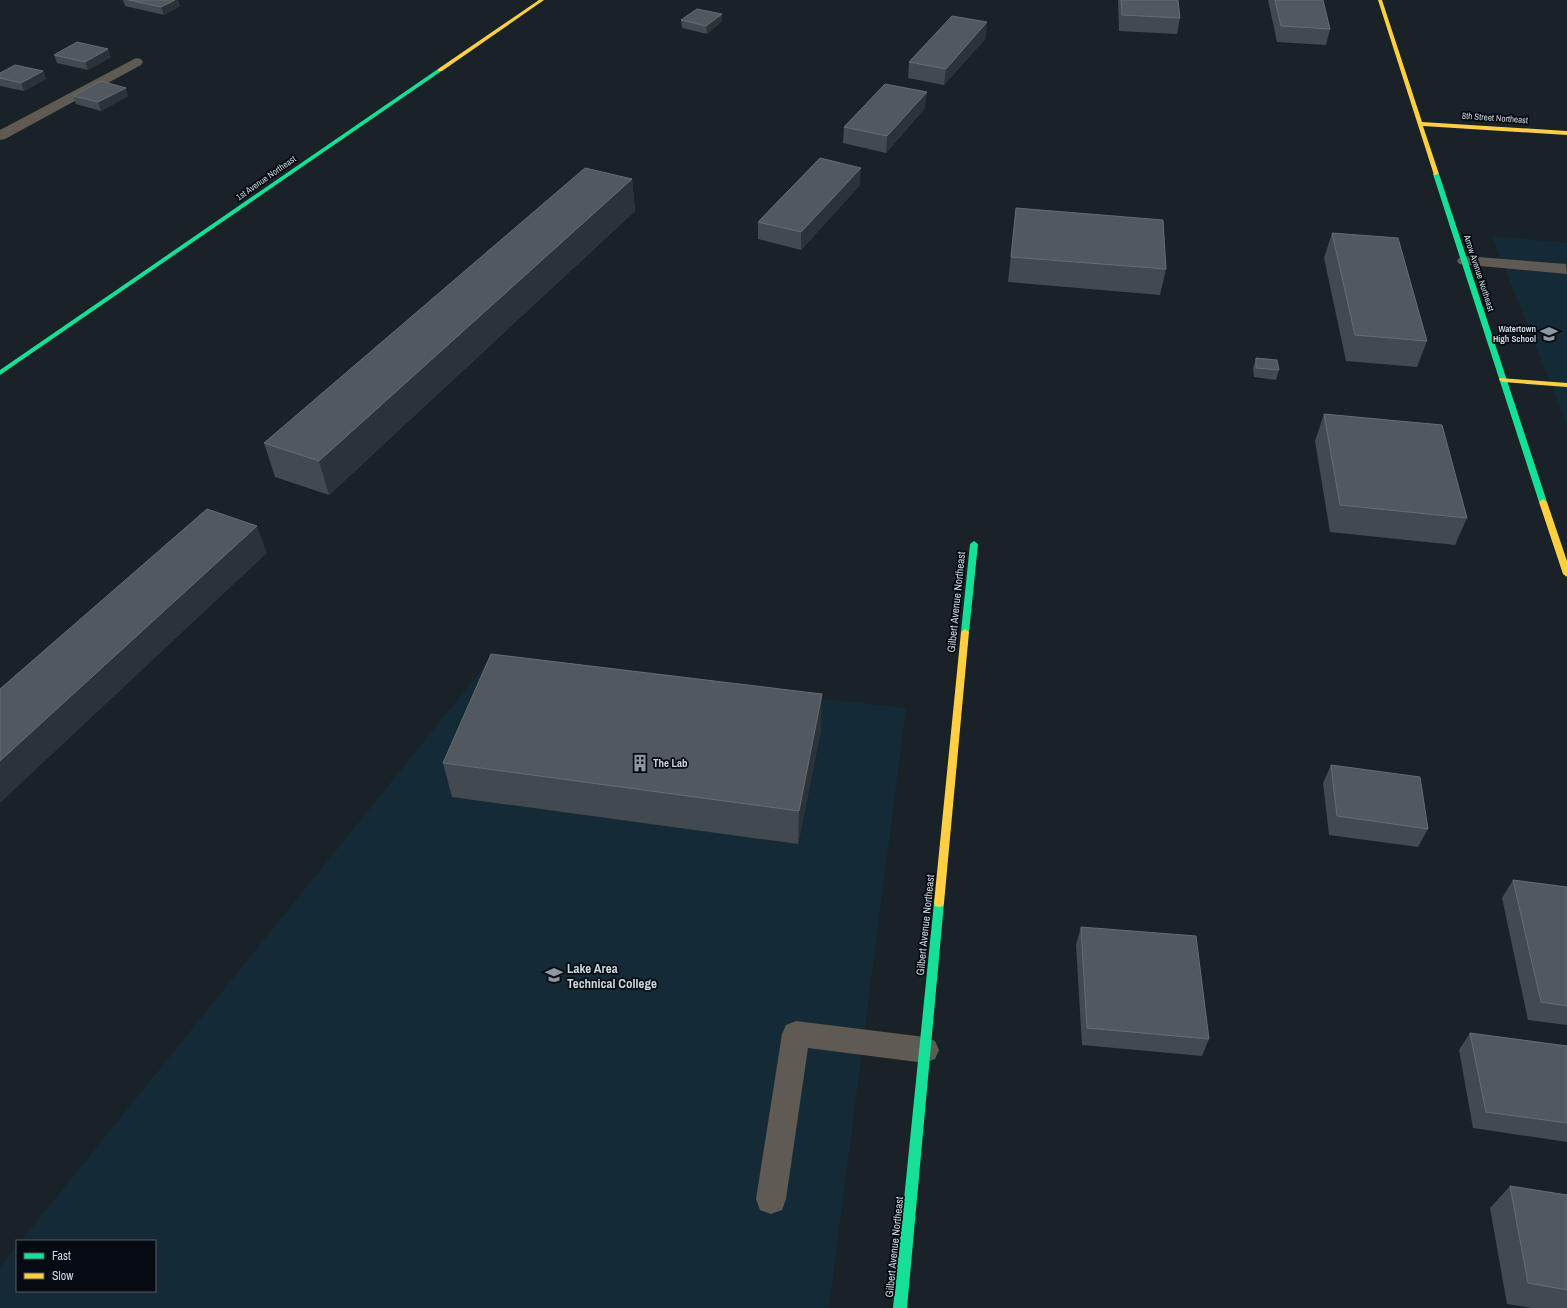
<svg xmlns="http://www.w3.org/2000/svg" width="1567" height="1308" font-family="'Archivo Narrow',sans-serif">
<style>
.built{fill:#152a37}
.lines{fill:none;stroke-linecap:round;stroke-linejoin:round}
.lane{fill:#5f5a52;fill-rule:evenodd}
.fast{fill:#16e098;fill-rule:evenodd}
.slow{fill:#ffcf43;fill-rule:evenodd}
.wall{fill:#424a4f}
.shaded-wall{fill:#2c3338}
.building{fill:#51595e;stroke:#656d72}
.labels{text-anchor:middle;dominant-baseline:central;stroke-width:3.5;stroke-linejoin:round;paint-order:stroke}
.far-street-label{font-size:9px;fill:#cdd7de;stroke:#050b10}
.far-poi-label{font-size:9px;font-weight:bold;fill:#cdd7de;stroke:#050b10;text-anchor:end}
.street-label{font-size:11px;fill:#cdd7de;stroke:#050b10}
.poi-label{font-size:11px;font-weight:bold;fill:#cdd7de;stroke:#050b10;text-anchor:start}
.near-poi-label{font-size:13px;font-weight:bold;fill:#cdd7de;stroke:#050b10;text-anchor:start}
</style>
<rect width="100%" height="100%" fill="#192227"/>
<path class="built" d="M1492,236L1567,243V425Z
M488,662L906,708L829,1308H0V1267L17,1246V1291H155V1241H21Z"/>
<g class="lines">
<path class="lane" d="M136,58L141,59L143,62L141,65L5,139L0,140V130Z
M1465,256L1566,264L1567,274L1459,264L1457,261L1459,258Z
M796,1021L925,1037L935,1041L939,1050L935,1059L925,1063L808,1048L786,1199L782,1210L771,1214L760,1210L756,1199L782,1034L786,1025Z"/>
<path class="fast" d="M438,69L443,70L0,375V370Z
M1436,172L1439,174L1547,502L1546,504L1543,505L1539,502L1433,174Z
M974,541L978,544L969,632L965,635L961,632L970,544Z
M939,899L943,900L944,903L907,1308H893L934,903L935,900Z"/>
<path class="slow" d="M539,0H544L442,71H438V69Z
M1378,0H1382L1422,122L1567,131V135L1423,126L1439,174L1434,175Z
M1500,378L1567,383V387L1503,382L1499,380Z
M1543,499L1547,502L1567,561V577L1563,574L1539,502Z
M965,629L969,632L944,903L943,906L939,907L935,906L934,903L961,632Z"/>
</g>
<path class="wall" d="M123,0H178L180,6L164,15L125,6Z
M1118,0H1178L1180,18L1177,34L1119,31Z
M1268,0H1323L1330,29L1326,45L1277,42Z
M722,14V21L707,34L682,28L681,20Z
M986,38L944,85L908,78L909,62Z
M54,55L111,57L88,70L57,63Z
M43,71L46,79L24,91L0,86V73Z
M73,96H128L101,111L76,104Z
M925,108L886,153L843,143L844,127Z
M632,179L635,211L329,495L275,477L264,443Z
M860,185L801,250L758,239V222Z
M1016,208L1166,269L1160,295L1008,282Z
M1332,233L1427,341L1417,367L1346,361L1324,258Z
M1256,358L1279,370L1276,380L1254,377L1253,368Z
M1324,414L1467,518L1455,545L1330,532L1315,441Z
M821,729L798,844L452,797L443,763Z
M1331,765L1428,829L1418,847L1329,835L1323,783Z
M1513,880L1567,887V1025L1528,1020L1502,898Z
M1081,927L1209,1039L1202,1056L1082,1045L1076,945Z
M1470,1033L1567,1046V1142L1473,1128L1459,1050Z
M1510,1186L1567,1195V1308H1532L1507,1304L1490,1208Z"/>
<path class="shaded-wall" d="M175,0H178L180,6L164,15L161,7Z
M722,14V21L707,34L706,26Z
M987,22L986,38L944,85L946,69Z
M108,49L111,57L88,70L85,62Z
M43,71L46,79L24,91L21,83Z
M126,88L128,96L101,111L98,102Z
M927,92L925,108L886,153L887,136Z
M861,168L860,185L801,250V232Z
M632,179L635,211L329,495L319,461Z
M257,526L267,553L0,803V761Z
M822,694L821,729L798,844L799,811Z"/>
<path class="building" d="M129,0H175L161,7Z
M1121,0H1178L1180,18L1122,15Z
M1275,0H1323L1330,29L1281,26Z
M697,9L722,14L706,26L681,20Z
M952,16L987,22L946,69L909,62Z
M77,42L108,49L85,62L54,55Z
M15,65L43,71L21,83L0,78V73Z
M101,81L126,88L98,102L73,96Z
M885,84L927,92L887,136L844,127Z
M820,158L861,168L801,232L758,222Z
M585,168L632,179L319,461L264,443Z
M1016,208L1163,220L1166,269L1011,257Z
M1332,233L1398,238L1427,341L1355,335Z
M1256,358L1277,360L1279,370L1256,368Z
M1324,414L1442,425L1467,518L1340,505Z
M207,509L257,526L0,761V689Z
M491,654L822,694L799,811L443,763Z
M1331,765L1420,777L1428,829L1337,816Z
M1513,880L1567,887V1006L1541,1002Z
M1081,927L1196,936L1209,1039L1087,1028Z
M1470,1033L1567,1046V1123L1486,1112Z
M1510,1186L1567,1195V1290L1528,1283Z"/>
<defs>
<g id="school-bare" transform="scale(1.38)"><path d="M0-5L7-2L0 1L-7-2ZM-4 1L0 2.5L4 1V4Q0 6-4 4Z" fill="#8e989e" stroke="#050b10" stroke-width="2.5" paint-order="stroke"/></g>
<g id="building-bare" transform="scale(1.38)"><path d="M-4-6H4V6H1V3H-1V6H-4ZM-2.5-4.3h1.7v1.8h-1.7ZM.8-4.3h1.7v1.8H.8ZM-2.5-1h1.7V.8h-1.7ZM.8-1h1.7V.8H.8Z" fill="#8e989e" stroke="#050b10" stroke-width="2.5" paint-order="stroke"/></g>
<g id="university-bare" transform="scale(1.38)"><path d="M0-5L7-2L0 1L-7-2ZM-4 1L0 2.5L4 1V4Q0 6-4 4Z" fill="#8e989e" stroke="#050b10" stroke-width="2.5" paint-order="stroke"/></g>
</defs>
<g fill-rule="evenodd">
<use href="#school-bare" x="1549" y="334"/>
<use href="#building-bare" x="640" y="763"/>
<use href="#university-bare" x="554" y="975"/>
</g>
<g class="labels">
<g class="far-street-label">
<text transform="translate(1495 118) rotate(4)">8th Street Northeast</text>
<text transform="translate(266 178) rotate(-35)">1st Avenue Northeast</text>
<text transform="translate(1479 273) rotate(72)">Arrow Avenue Northeast</text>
</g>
<g class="far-poi-label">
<text x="1536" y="329">Watertown<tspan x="1536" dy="10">High School</tspan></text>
</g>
<g class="street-label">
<text transform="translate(956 602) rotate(-84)">Gilbert Avenue Northeast</text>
<text transform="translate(925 925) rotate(-84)">Gilbert Avenue Northeast</text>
<text transform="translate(894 1247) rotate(-84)">Gilbert Avenue Northeast</text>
</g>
<g class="poi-label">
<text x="653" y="763">The Lab</text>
</g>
<g class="near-poi-label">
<text x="567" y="968">Lake Area<tspan x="567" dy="15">Technical College</tspan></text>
</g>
</g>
<rect x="16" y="1240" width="140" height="52" fill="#050b10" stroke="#555d62"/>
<rect x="24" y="1253" width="20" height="6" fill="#16e098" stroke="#555d62"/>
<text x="52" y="1260" font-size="12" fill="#cdd7de">Fast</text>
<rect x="24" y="1273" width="20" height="6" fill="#ffcf43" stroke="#555d62"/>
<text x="52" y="1280" font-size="12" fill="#cdd7de">Slow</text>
</svg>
